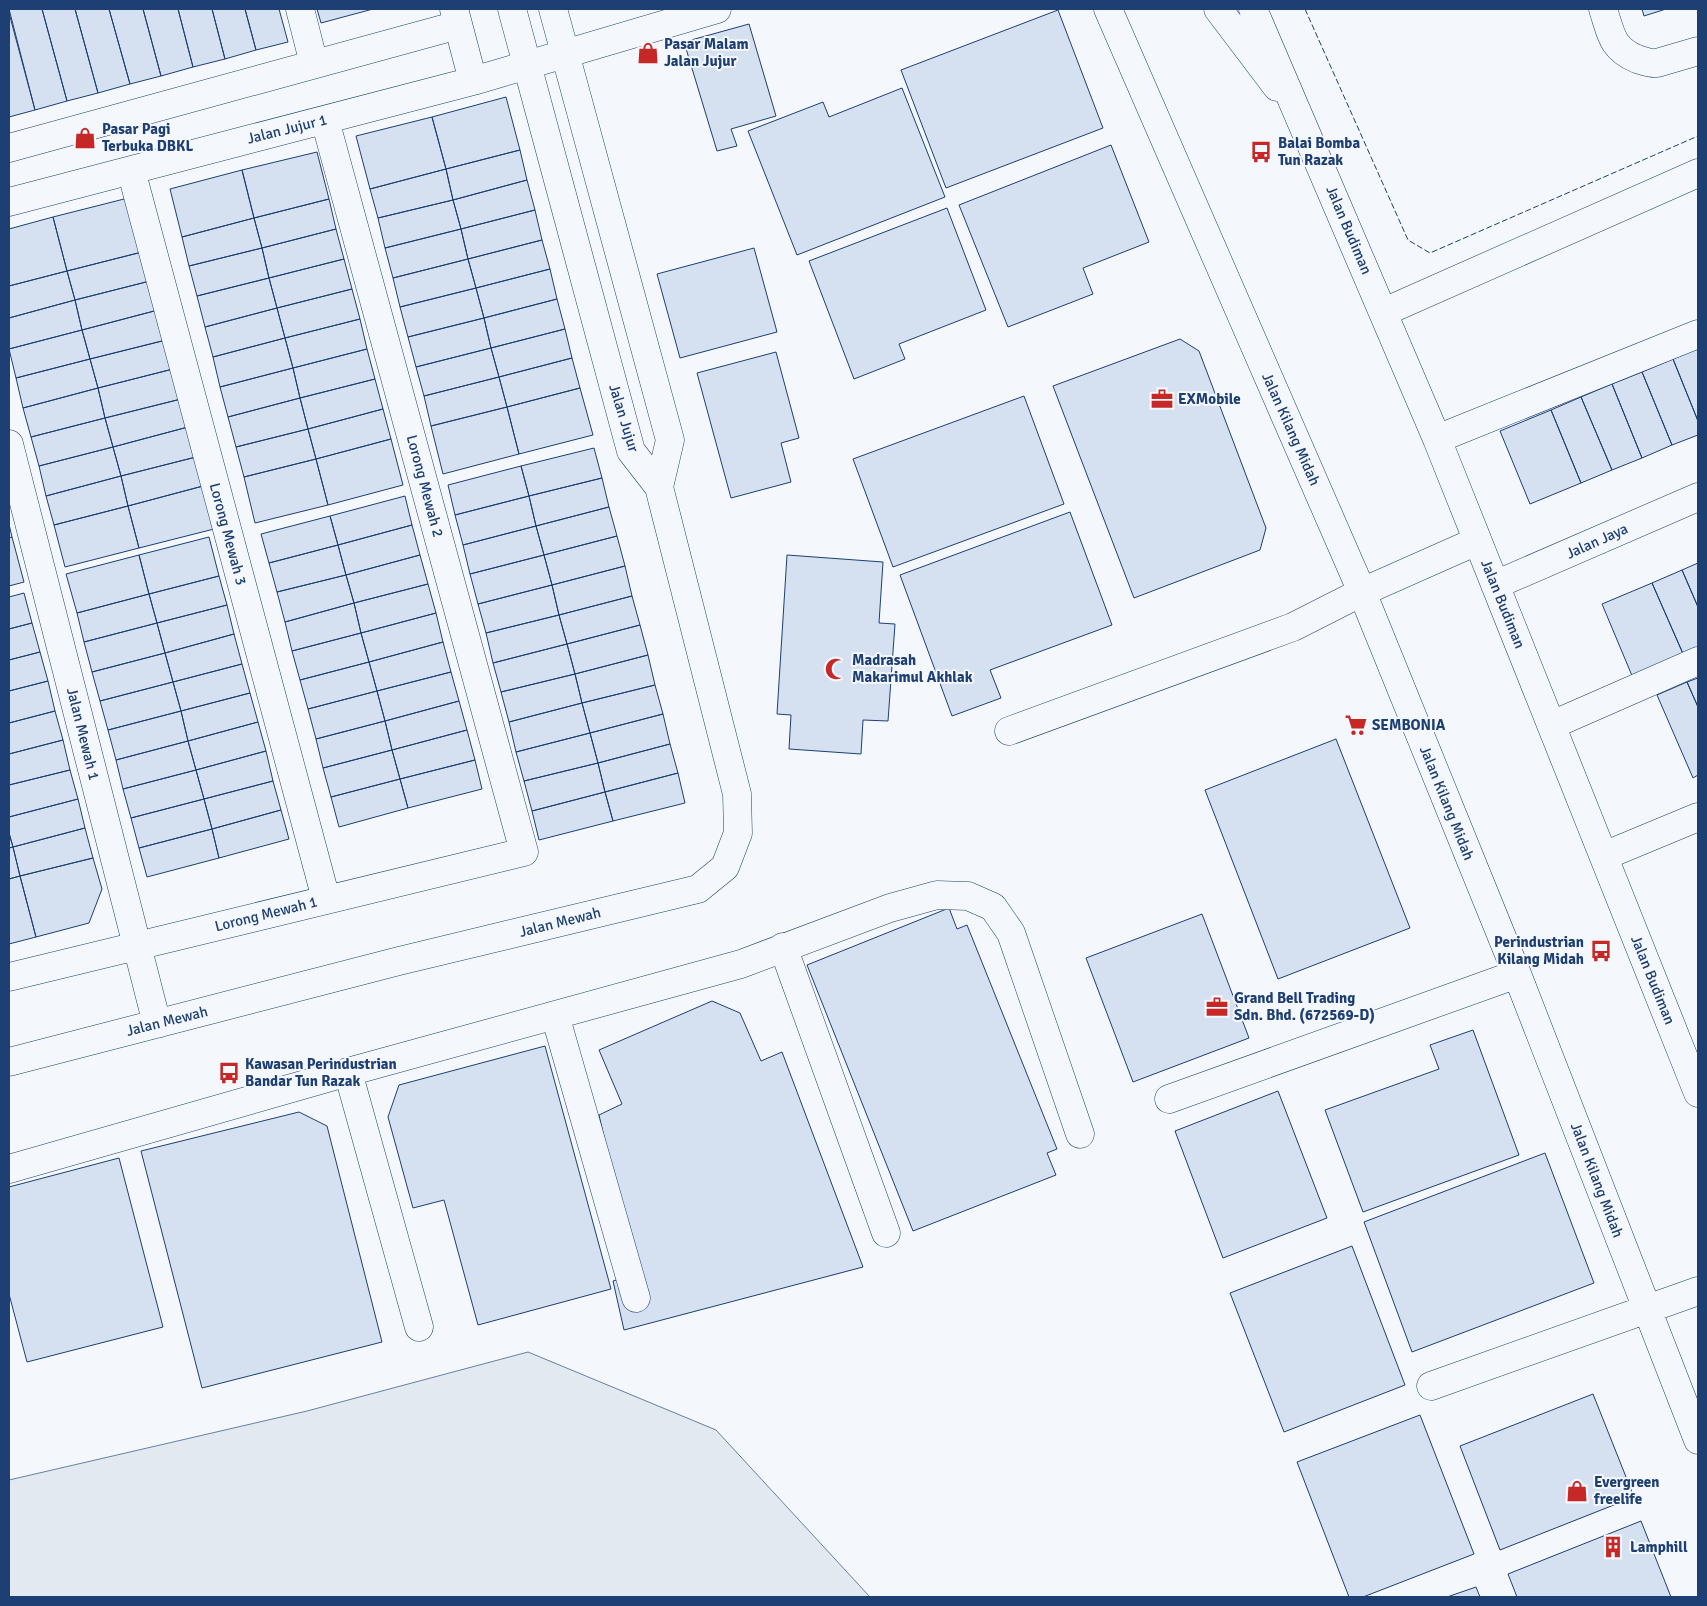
<svg xmlns="http://www.w3.org/2000/svg" width="1707" height="1606" font-family="Signika,sans-serif">
<style>
.green{fill:#e3e9f0;stroke:#687fa3}
.building{fill:#d5e0f0;stroke:#1d3f73}
.lines{fill:none;stroke-linecap:round;stroke-linejoin:round}
.minor-casing{stroke:#1d3f73;stroke-width:29}
.minor{stroke:#f4f7fb;stroke-width:28}
.fence{stroke:#1d3f73;stroke-width:1;stroke-dasharray:6 2.5;stroke-linecap:butt}
.labels{text-anchor:middle;dominant-baseline:central;stroke-width:4;stroke-linejoin:round;paint-order:stroke}
.poi-label{font-size:15px;font-weight:bold;fill:#1d3f73;stroke:#f4f7fb;text-anchor:start}
.street-label{font-size:15px;fill:#1d3f73;stroke:#f4f7fb}
</style>
<rect width="100%" height="100%" fill="#f4f7fb"/>
<path class="green" d="M528,1352L716,1430L870,1597H9V1480L307,1411Z"/>
<path class="building" d="M9,9H42L67,101L35,110Z
M42,9H75L98,93L67,101Z
M75,9H109L130,84L98,93Z
M109,9H143L161,76L130,84Z
M143,9H178L193,67L161,76Z
M178,9H212L225,59L193,67Z
M212,9H245L256,50L225,59Z
M245,9H279L288,42L256,50Z
M317,9H373L321,23Z
M1642,9H1666L1644,16Z
M1058,10L1103,128L946,188L901,70Z
M9,13L35,110L9,117Z
M749,24L776,116L731,129L737,146L717,151L684,42Z
M902,88L945,197L797,255L748,131L823,102L829,117Z
M506,97L520,150L446,169L432,117Z
M432,117L446,169L370,189L356,136Z
M1111,145L1149,242L1083,268L1093,294L1008,327L959,205Z
M520,150L527,180L453,200L446,169Z
M317,152L329,199L254,218L242,170Z
M446,169L453,200L378,218L370,189Z
M242,170L254,218L182,237L170,189Z
M527,180L535,210L461,229L453,200Z
M128,198L142,252L67,271L53,217Z
M329,199L336,229L262,248L254,218Z
M453,200L461,229L385,248L378,218Z
M947,208L986,310L899,344L905,359L854,379L809,261Z
M535,210L542,240L468,259L461,229Z
M53,217L67,271L9,286V229Z
M254,218L262,248L189,266L182,237Z
M336,229L344,259L269,278L262,248Z
M461,229L468,259L393,278L385,248Z
M542,240L550,269L476,288L468,259Z
M262,248L269,278L197,296L189,266Z
M754,248L777,332L680,358L657,274Z
M142,252L150,281L75,300L67,271Z
M344,259L352,289L277,308L269,278Z
M468,259L476,288L400,307L393,278Z
M550,269L557,299L484,318L476,288Z
M67,271L75,300L9,318V286Z
M269,278L277,308L205,327L197,296Z
M150,281L158,310L82,330L75,300Z
M476,288L484,318L408,337L400,307Z
M352,289L360,319L285,338L277,308Z
M557,299L565,329L491,348L484,318Z
M75,300L82,330L9,349V318Z
M277,308L285,338L213,357L205,327Z
M158,310L166,340L90,359L82,330Z
M484,318L491,348L416,367L408,337Z
M360,319L367,349L293,368L285,338Z
M565,329L572,358L499,377L491,348Z
M82,330L90,359L16,378L9,349Z
M285,338L293,368L220,387L213,357Z
M1180,339L1199,351L1266,528L1260,550L1134,598L1053,386Z
M166,340L173,369L98,388L90,359Z
M491,348L499,377L424,396L416,367Z
M1698,348V421L1673,359Z
M367,349L375,379L300,398L293,368Z
M776,352L799,438L781,443L791,482L731,498L697,373Z
M572,358L580,388L507,407L499,377Z
M90,359L98,388L23,408L16,378Z
M1673,359L1698,421V435L1672,445L1642,372Z
M293,368L300,398L228,417L220,387Z
M173,369L181,399L105,418L98,388Z
M1642,372L1672,445L1642,458L1612,384Z
M499,377L507,407L431,426L424,396Z
M375,379L383,409L308,429L300,398Z
M1612,384L1642,458L1612,470L1581,397Z
M98,388L105,418L31,437L23,408Z
M580,388L593,435L519,454L507,407Z
M1024,396L1064,504L893,567L853,459Z
M1581,397L1612,470L1581,483L1551,410Z
M300,398L308,429L236,447L228,417Z
M181,399L188,427L113,447L105,418Z
M507,407L519,454L443,474L431,426Z
M383,409L391,439L316,459L308,429Z
M1551,410L1581,483L1530,504L1500,431Z
M105,418L113,447L39,466L31,437Z
M188,427L196,457L121,476L113,447Z
M308,429L316,459L244,477L236,447Z
M391,439L403,485L328,505L316,459Z
M113,447L121,476L46,496L39,466Z
M594,448L602,478L529,496L521,466Z
M196,457L203,486L128,506L121,476Z
M316,459L328,505L255,523L244,477Z
M521,466L529,496L455,515L448,485Z
M121,476L128,506L54,525L46,496Z
M602,478L609,507L536,526L529,496Z
M203,486L214,529L139,548L128,506Z
M405,496L412,525L338,545L330,516Z
M529,496L536,526L463,545L455,515Z
M128,506L139,548L65,567L54,525Z
M609,507L617,536L544,555L536,526Z
M1070,512L1112,625L990,670L1001,698L952,716L900,575Z
M330,516L338,545L269,563L261,534Z
M9,524L12,537L9,538Z
M412,525L420,555L346,575L338,545Z
M536,526L544,555L470,574L463,545Z
M617,536L625,566L552,585L544,555Z
M12,537L24,582L9,586V538Z
M209,537L219,576L149,594L139,555Z
M338,545L346,575L277,592L269,563Z
M139,555L149,594L77,613L66,574Z
M420,555L428,584L354,603L346,575Z
M544,555L552,585L478,604L470,574Z
M787,555L883,562L879,623L895,624L888,721L863,720L861,754L789,749L791,715L777,714Z
M1698,563V607L1682,570Z
M625,566L632,596L559,615L552,585Z
M1682,570L1698,607V650L1684,656L1652,583Z
M346,575L354,603L285,622L277,592Z
M219,576L227,605L157,623L149,594Z
M1652,583L1684,656L1633,678L1602,604Z
M428,584L436,613L361,633L354,603Z
M552,585L559,615L486,633L478,604Z
M24,593L32,623L9,629V597Z
M149,594L157,623L84,642L77,613Z
M632,596L640,625L567,644L559,615Z
M354,603L361,633L292,651L285,622Z
M227,605L234,634L165,653L157,623Z
M436,613L443,642L369,662L361,633Z
M559,615L567,644L493,663L486,633Z
M32,623L40,652L9,660V629Z
M157,623L165,653L92,672L84,642Z
M640,625L648,655L575,674L567,644Z
M361,633L369,662L300,680L292,651Z
M234,634L242,664L173,682L165,653Z
M443,642L451,672L377,691L369,662Z
M567,644L575,674L501,692L493,663Z
M40,652L48,681L9,691V660Z
M165,653L173,682L100,701L92,672Z
M648,655L655,685L582,703L575,674Z
M369,662L377,691L308,709L300,680Z
M242,664L250,693L181,711L173,682Z
M451,672L459,701L385,721L377,691Z
M575,674L582,703L509,722L501,692Z
M1698,678V707L1687,682Z
M48,681L55,711L9,723V691Z
M173,682L181,711L108,730L100,701Z
M1687,682L1698,707V775L1693,778L1657,695Z
M655,685L663,714L590,733L582,703Z
M377,691L385,721L316,739L308,709Z
M250,693L258,722L188,741L181,711Z
M459,701L467,730L392,750L385,721Z
M582,703L590,733L516,752L509,722Z
M55,711L63,740L9,754V723Z
M181,711L188,741L116,760L108,730Z
M663,714L670,744L598,763L590,733Z
M385,721L392,750L323,768L316,739Z
M258,722L266,751L196,770L188,741Z
M467,730L475,760L400,779L392,750Z
M590,733L598,763L524,781L516,752Z
M1336,739L1410,928L1278,979L1205,790Z
M63,740L70,770L9,785V754Z
M188,741L196,770L123,789L116,760Z
M670,744L678,773L605,792L598,763Z
M392,750L400,779L331,797L323,768Z
M266,751L273,781L204,799L196,770Z
M475,760L482,789L408,808L400,779Z
M598,763L605,792L532,811L524,781Z
M70,770L78,799L9,817V785Z
M196,770L204,799L131,818L123,789Z
M678,773L685,803L613,821L605,792Z
M400,779L408,808L339,827L331,797Z
M273,781L281,810L212,829L204,799Z
M605,792L613,821L539,840L532,811Z
M78,799L85,828L13,847L9,833V817Z
M204,799L212,829L139,848L131,818Z
M281,810L289,839L219,858L212,829Z
M85,828L93,858L20,876L13,847Z
M212,829L219,858L147,877L139,848Z
M9,833L13,847L9,848Z
M13,847L20,876L9,879V848Z
M93,858L102,889L89,923L36,937L20,876Z
M20,876L36,937L9,944V879Z
M949,908L957,929L967,925L1057,1149L1047,1153L1056,1175L913,1231L807,965Z
M1202,914L1249,1038L1133,1082L1086,958Z
M712,1001L740,1013L761,1061L782,1052L863,1267L624,1330L613,1281L636,1274L599,1115L622,1104L599,1050Z
M1473,1030L1519,1155L1363,1212L1325,1110L1439,1069L1430,1045Z
M545,1046L611,1289L478,1325L444,1200L413,1208L388,1117L399,1085Z
M1278,1091L1327,1218L1223,1258L1175,1131Z
M299,1112L327,1126L382,1342L202,1388L141,1151Z
M1545,1153L1594,1283L1412,1352L1364,1222Z
M119,1158L163,1327L27,1362L9,1294V1187Z
M1352,1246L1405,1385L1284,1432L1230,1293Z
M1593,1394L1634,1497L1500,1550L1460,1446Z
M1420,1415L1474,1554L1363,1597H1349L1297,1462Z
M1641,1521L1671,1597H1517L1508,1574Z
M1476,1587L1480,1597H1447Z"/>
<g class="lines">
<g class="minor-casing">
<path id="minor" d="M300,9L314,64
M454,9L473,81
M553,9L670,440L659,487
M1108,9L1362,592L1517,974L1698,1440
M1218,9L1277,87
M1253,9L1437,439L1698,1093
M1603,9C1611,33 1611,48 1637,59C1644,61 1650,64 1657,63L1698,51
M9,148L458,25
M131,170L326,899
M9,202L473,81L717,9
M1384,312L1698,173
M1437,439L1698,334
M9,444L157,1024
M1495,585L1698,497
M1552,725L1698,661
M1009,731L1293,627L1362,592L1477,541
M1604,856L1698,817
M783,947L886,1233
M9,977L524,852L325,120
M555,1015L636,1298
M9,1062L399,961L698,889L725,867L738,833L737,794L659,487L631,451L512,9
M348,1072L419,1327
M1169,1099L1517,974
M9,1169L348,1072L741,964L890,908L937,895L968,896L993,907L1011,933L1080,1134
M1431,1386L1698,1291"/>
</g>
<use href="#minor" class="minor"/>
<path class="fence" d="M1305,9L1408,240L1430,253L1698,136"/>
</g>
<defs>
<g id="shop-bare" transform="scale(1.725)"><path d="M-5-2.5h2.3a2.7 3.5 0 0 1 5.4 0H5L5.5 6h-11ZM-1.5-2.5h3a1.5 2.3 0 0 0-3 0Z" fill="#c62828" stroke="#f4f7fb" stroke-width="2.5" paint-order="stroke"/></g>
<g id="bus-bare" transform="scale(1.725)"><path d="M-5-6H5V4H4V6H2V4H-2V6H-4V4H-5ZM-3.5-4V0h7V-4ZM-3.5 1.2v1.5H-2V1.2ZM2 1.2v1.5H3.5V1.2Z" fill="#c62828" stroke="#f4f7fb" stroke-width="2.5" paint-order="stroke"/></g>
<g id="office-bare" transform="scale(1.725)"><path d="M-6-3h4V-5.5h4V-3h4V5H-6ZM-1-4.5V-3h2v-1.5ZM-6 0V1H6V0Z" fill="#c62828" stroke="#f4f7fb" stroke-width="2.5" paint-order="stroke"/></g>
<g id="mosque-bare" transform="scale(1.725)"><path d="M3.5-4.9A6 6 0 1 0 3.5 4.9A5 5 0 1 1 3.5-4.9Z" fill="#c62828" stroke="#f4f7fb" stroke-width="2.5" paint-order="stroke"/></g>
<g id="supermarket-bare" transform="scale(1.725)"><path d="M-6-5.5h2.5l.6 2H6L4.5 2H-2.5L-4.4-4H-6ZM-1.5 3.2a1.3 1.3 0 1 0 .1 0ZM3 3.2a1.3 1.3 0 1 0 .1 0Z" fill="#c62828" stroke="#f4f7fb" stroke-width="2.5" paint-order="stroke"/></g>
<g id="building-bare" transform="scale(1.725)"><path d="M-4-6H4V6H1V3H-1V6H-4ZM-2.5-4.3h1.7v1.8h-1.7ZM.8-4.3h1.7v1.8H.8ZM-2.5-1h1.7V.8h-1.7ZM.8-1h1.7V.8H.8Z" fill="#c62828" stroke="#f4f7fb" stroke-width="2.5" paint-order="stroke"/></g>
</defs>
<g fill-rule="evenodd">
<use href="#shop-bare" x="648" y="53"/>
<use href="#shop-bare" x="85" y="138"/>
<use href="#bus-bare" x="1261" y="152"/>
<use href="#office-bare" x="1162" y="399"/>
<use href="#mosque-bare" x="836" y="669"/>
<use href="#supermarket-bare" x="1356" y="725"/>
<use href="#bus-bare" x="1601" y="951"/>
<use href="#office-bare" x="1217" y="1007"/>
<use href="#bus-bare" x="229" y="1073"/>
<use href="#shop-bare" x="1577" y="1491"/>
<use href="#building-bare" x="1613" y="1547"/>
</g>
<g class="labels">
<g class="poi-label">
<text x="664" y="44">Pasar Malam<tspan x="664" dy="17">Jalan Jujur</tspan></text>
<text x="102" y="129">Pasar Pagi<tspan x="102" dy="17">Terbuka DBKL</tspan></text>
<text x="1278" y="143">Balai Bomba<tspan x="1278" dy="17">Tun Razak</tspan></text>
<text x="1178" y="399">EXMobile</text>
<text x="852" y="660">Madrasah<tspan x="852" dy="17">Makarimul Akhlak</tspan></text>
<text x="1372" y="725">SEMBONIA</text>
<text x="1584" y="942" text-anchor="end">Perindustrian<tspan x="1584" dy="17">Kilang Midah</tspan></text>
<text x="1234" y="998">Grand Bell Trading<tspan x="1234" dy="17">Sdn. Bhd. (672569-D)</tspan></text>
<text x="245" y="1064">Kawasan Perindustrian<tspan x="245" dy="17">Bandar Tun Razak</tspan></text>
<text x="1594" y="1482">Evergreen<tspan x="1594" dy="17">freelife</tspan></text>
<text x="1630" y="1547">Lamphill</text>
</g>
<g class="street-label">
<text transform="translate(287 129) rotate(-14)">Jalan Jujur 1</text>
<text transform="translate(1349 230) rotate(67)">Jalan Budiman</text>
<text transform="translate(624 418) rotate(73)">Jalan Jujur</text>
<text transform="translate(1291 429) rotate(66)">Jalan Kilang Midah</text>
<text transform="translate(425 486) rotate(75)">Lorong Mewah 2</text>
<text transform="translate(228 534) rotate(75)">Lorong Mewah 3</text>
<text transform="translate(1597 541) rotate(-24)">Jalan Jaya</text>
<text transform="translate(1503 604) rotate(68)">Jalan Budiman</text>
<text transform="translate(83 734) rotate(76)">Jalan Mewah 1</text>
<text transform="translate(1447 803) rotate(68)">Jalan Kilang Midah</text>
<text transform="translate(266 914) rotate(-14)">Lorong Mewah 1</text>
<text transform="translate(560 922) rotate(-14)">Jalan Mewah</text>
<text transform="translate(1653 980) rotate(68)">Jalan Budiman</text>
<text transform="translate(167 1021) rotate(-14)">Jalan Mewah</text>
<text transform="translate(1597 1180) rotate(69)">Jalan Kilang Midah</text>
</g>
</g>
<rect width="1707" height="1606" fill="none" stroke="#1d3f73" stroke-width="20"/>
</svg>
